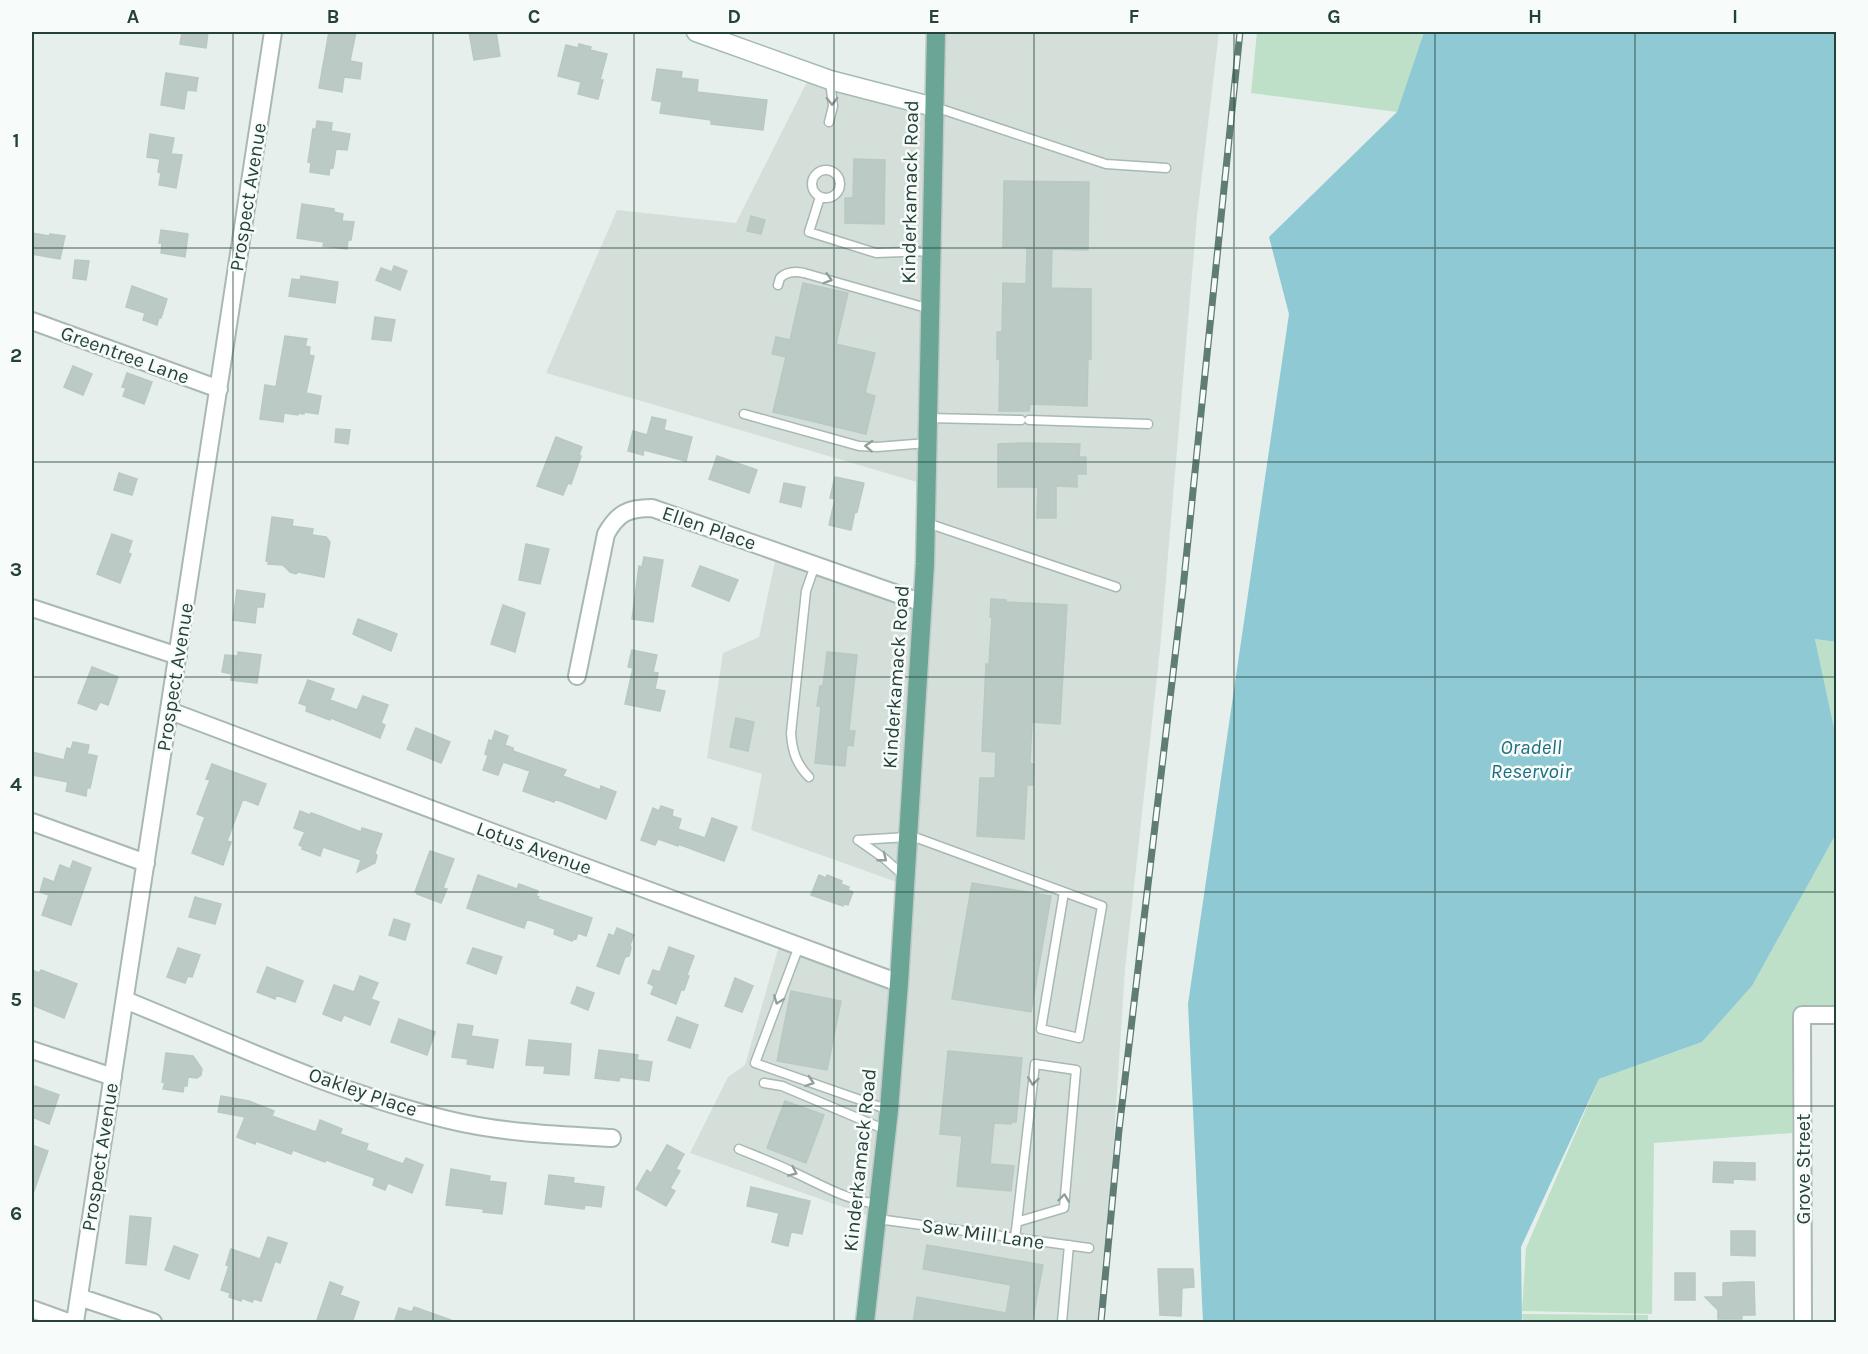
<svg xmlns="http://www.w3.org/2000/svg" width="1868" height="1354" font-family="Karla,sans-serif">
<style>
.built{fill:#d4dfda}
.green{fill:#bfe0c8}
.water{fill:#8ec9d4}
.building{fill:#bbcac4;stroke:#b8c9c2;stroke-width:1.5}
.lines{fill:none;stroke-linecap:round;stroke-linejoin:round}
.lane-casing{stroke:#a8b8b2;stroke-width:11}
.street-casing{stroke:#a8b8b2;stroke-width:20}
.secondary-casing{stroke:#a4bbb3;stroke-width:21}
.primary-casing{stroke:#c2cac8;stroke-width:21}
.lane{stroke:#fff;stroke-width:8}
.street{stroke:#fff;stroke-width:16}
.secondary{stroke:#fff;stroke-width:18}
.primary{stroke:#6aa596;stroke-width:18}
.rail-casing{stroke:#5f7d75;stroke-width:7}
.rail{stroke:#f7fbf9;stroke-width:4.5;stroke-dasharray:14;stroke-linecap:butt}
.oneway{stroke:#92a09c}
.grid{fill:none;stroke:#24423a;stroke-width:1.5;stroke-opacity:0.55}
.labels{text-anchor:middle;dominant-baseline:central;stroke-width:5;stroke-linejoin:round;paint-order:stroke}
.street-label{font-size:20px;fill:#24423a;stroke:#f7fbf9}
.water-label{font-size:21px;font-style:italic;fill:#1c6f80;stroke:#f7fbf9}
.neatline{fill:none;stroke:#24423a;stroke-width:2}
.grid-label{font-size:20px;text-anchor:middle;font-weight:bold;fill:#24423a}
</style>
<rect width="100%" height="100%" fill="#e6efeb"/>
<path class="built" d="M936,32H1219L1197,216L1160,649L1125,969L1102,1322H865L877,1219L690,1153L728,1077L745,1065L781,939L899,982L905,885L751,830L762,774L707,758L723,653L759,637L777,552L923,603L927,485L546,373L617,210L736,223L811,74L934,107Z"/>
<path class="green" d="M1257,32H1424L1397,112L1251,93Z
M1815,639L1836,642V737Z
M1836,834V1015H1802L1793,1010L1792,1133L1654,1143L1652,1314L1522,1311L1526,1248L1599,1079L1702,1042L1752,986Z
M1522,1314L1648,1315V1322H1523Z"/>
<path class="water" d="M1424,32H1836V642L1815,639L1836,737V834L1752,986L1702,1042L1599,1079L1521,1247L1522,1322H1203L1188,1004L1289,314L1269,237L1397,112Z"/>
<path class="building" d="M182,32H208L206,48L180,44Z
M329,32H356L350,61L362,63L360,79L344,77L342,92L319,88Z
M469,32H496L500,56L474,60Z
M579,44L591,47L590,50L607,54L600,80H603L598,99L578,94L581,82L558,76L566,45L578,48Z
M657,69L682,72L681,78L698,80L697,92L767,100L763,130L711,124V120L660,113L662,102L652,100Z
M166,73L198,78L196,91L187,90L184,109L161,105Z
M317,121L332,123L331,131L350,134L347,150L336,149L333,168L330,167L329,175L310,172L311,163L308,162L313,129H316Z
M150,134L174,138L171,154L182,155L176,188L159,185L161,173L158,172L160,159L147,157Z
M854,159L885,160L884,224L845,223V198H853Z
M1004,181L1089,182L1088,250L1052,249L1051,288L1091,289V359H1088L1087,406L1030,404L1029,411H999L1000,359H997V332H1002L1003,283L1026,284L1027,247H1003Z
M302,204L334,209V212L343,214L342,221L354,222L351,240H348L347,249L323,246L324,242L297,238Z
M751,216L765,220L761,234L747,231Z
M161,230L188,234L185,257L161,253L162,243H159Z
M32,233L49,236L50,234L65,236L60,259L32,254Z
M75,260L89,261L86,280L73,278Z
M394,266L407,271L400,290L376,280L381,268L392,272Z
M301,276L338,282L335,303L289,296L292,279L300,280Z
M803,283L848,293L836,344L875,353L865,393L875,396L866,434L773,412L786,357L772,354L776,337L790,340Z
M132,286L167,299L161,318H159L157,325L143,320L145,313L126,307Z
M375,317L395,320L391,341L372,339Z
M285,336L307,339L305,346L310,347L309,355L314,356L306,393L321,396L318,414L304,412V414L298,413V415L284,413L283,422L260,419L265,385L276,387Z
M73,366L92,374L83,395L64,387Z
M127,373L152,382L144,404L123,396L126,388L122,387Z
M652,417L666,420L664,430L692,437L686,461L644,450L643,455L628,451L633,431L647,435Z
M336,429L350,430L348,444L335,442Z
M556,437L582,447L579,455L581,456L571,484L568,483L563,495L537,486Z
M1021,443L1080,444L1079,457H1086V474H1077V487L1056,486V518H1037L1038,487H998V444Z
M717,456L757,470L749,493L709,479Z
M119,473L137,479L132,495L114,490Z
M835,477L864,483L857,512L855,511L851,530L829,525L835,499L830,498Z
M784,483L805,487L801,507L780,502Z
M272,517L293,520L292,526L313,529L312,535L326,537L330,542L324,577L298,572L296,574L290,572L283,565L268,564L269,561H266Z
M112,534L132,541L128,553L131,554L120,583L97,574Z
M526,544L549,549L540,584L519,580Z
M644,557L663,560L653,622L632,619L639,566L642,567Z
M700,566L738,580L729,601L692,586Z
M237,590L265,594L263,607H257L255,623L233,620Z
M991,599L1006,600V602L1067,605L1060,724L1032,722L1030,764H1034L1033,785H1027L1024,839L977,836L980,778H995L996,752L982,751L986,664H989L992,617H990Z
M503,605L525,613L515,652L491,644Z
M358,619L397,634L391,651L353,634Z
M632,650L657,655L653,672L658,673L655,689L665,691L660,711L625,704L633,668L628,667Z
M238,652L261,655L257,683L231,680L232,674L222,672L225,655L238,656Z
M827,652L857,655L849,731H855L853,746L847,745L845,766L815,763L821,706H817L820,686H823Z
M92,667L118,677L108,705L100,702L96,710L78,703Z
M308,680L334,689L330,700L357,710L363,696L388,705L381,723L385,725L380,738L331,718L330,720L306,711L307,706L299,703Z
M736,718L754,722L748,751L730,747Z
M416,728L450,742L441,763L407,749Z
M495,731L508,736L505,745L513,748V751L566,770L563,776L600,790L601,786L616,792L606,819L555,799L554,802L523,791L530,771L503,762L498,775L483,770L488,756L485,754L489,740L492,741Z
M73,742L89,745L87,754L97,756L90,788H87L86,796L66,791L68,782L32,775V752L64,760L67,748L71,749Z
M212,764L266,784L258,805L243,799L227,841L231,842L223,865L192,853L205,817L197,814L210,780L206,779Z
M661,806L673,810L672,816L681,819L678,829L705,838L712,818L737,827L724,861L678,844V846L658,839L655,845L641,840L653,808L659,811Z
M300,811L310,815L311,813L317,815L361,832L362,828L382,834L375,853L377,856L375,863L357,872L361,860L323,847L320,856L302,849L303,847L299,845L305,832L294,828Z
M430,851L454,859L443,888L447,889L441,903L417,894V892H415Z
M73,861L91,868L71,925L42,915L49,895L40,892L44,878L54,882L60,865L70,869Z
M478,875L517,889L519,884L538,891L536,896L539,897L538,899L592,918L586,936L578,933L576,939L574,938L572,941L554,934L555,929L527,919L524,928L467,908Z
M819,875L826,878L827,875L842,881L841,884L849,887L848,890L853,892L848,905L843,904V906L811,895Z
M972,883L1051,896L1031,1012L952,999Z
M195,897L221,904L215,924L189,917Z
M394,919L410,924L405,940L389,935Z
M617,928L634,935L630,945L631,948L629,956L625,957L619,974L597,966L609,934L614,936Z
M669,947L694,956L687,975L689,976L684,990H681L676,1004L651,994L654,986L648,983L653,970L660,972Z
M178,948L200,955L192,977L188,976L185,983L167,977Z
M473,948L502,957L496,974L467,963Z
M267,967L303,981L295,1002L276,995L275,999L257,992Z
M32,970L39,973L41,970L77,984L64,1018L32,1005Z
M360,976L378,983L371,999L379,1002L370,1025L344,1015L341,1021L323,1014L334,985L354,992Z
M735,978L753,986L742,1012L725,1006Z
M577,987L594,993L588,1010L571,1003Z
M791,991L841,1001L827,1070L777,1061Z
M677,1017L698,1025L690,1048L668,1040Z
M399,1019L435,1032L427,1055L391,1042Z
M458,1024L473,1026L471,1036L498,1040L493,1068L467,1064L468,1059L452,1057Z
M529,1040L571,1044L569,1075L544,1073L545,1066L526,1065Z
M599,1050L638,1055L637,1060L652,1062L649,1081L620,1077L619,1081L595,1078Z
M948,1051L1022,1058L1016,1122H1011V1124L994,1123L990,1164L1014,1166L1011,1191L957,1186L962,1136L940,1134Z
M166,1053L193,1056L202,1069L201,1075L197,1078L188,1077L187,1086H184L183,1092L163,1089L165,1083L162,1082Z
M32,1085L59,1095L49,1124L32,1117Z
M221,1096L249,1101L274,1111L272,1116L316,1132L320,1120L342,1129L340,1134L368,1144L366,1150L403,1164L406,1158L423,1165L412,1193L388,1183L385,1190L373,1185L375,1178L326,1160L325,1162L293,1150L291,1154L256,1141L255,1144L237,1137L245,1117L218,1112Z
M785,1101L824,1115L806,1163L767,1148Z
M32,1145L48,1151L34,1191H32Z
M667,1145L684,1154L676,1169L680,1171L670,1188L675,1191L666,1206L636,1189L647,1170L651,1173Z
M1714,1162L1755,1163V1180L1733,1179V1183L1713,1182Z
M451,1169L490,1176L489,1181L506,1183L502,1214L483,1212L484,1209L446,1205Z
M549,1175L574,1178L573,1183L604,1187L601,1207L585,1205L584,1209L545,1204Z
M751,1187L810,1201L802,1234L791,1232L788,1246L772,1242L779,1213L747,1206Z
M130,1216L151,1218L146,1265L126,1263Z
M1731,1231H1755V1256L1731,1255Z
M268,1237L287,1243L280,1263L275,1261L261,1301L254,1299L252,1302L242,1298L241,1301L229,1297L230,1293L221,1290L229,1266L226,1265L231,1249L260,1259Z
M927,1245L1043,1265L1032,1323H913L917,1297L1006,1313L1011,1285L923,1269Z
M174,1246L198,1255L189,1279L165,1270Z
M1158,1269H1193L1194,1287L1182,1288L1181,1316L1160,1315Z
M1675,1273H1695V1300H1675Z
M330,1282L343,1287L340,1295L359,1302L352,1323H316Z
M1742,1282H1754L1755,1315H1742V1319H1718V1310L1705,1297H1723V1283Z
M414,1307L451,1320V1323H394L399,1308L412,1312Z"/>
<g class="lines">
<g class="lane-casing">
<path id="lane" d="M935,107L1106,164L1166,168
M829,122L833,106L830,81
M812 184a14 14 0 1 1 28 0a14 14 0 1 1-28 0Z
M820,197L809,232L876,253L931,251
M778,285L780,278C787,271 795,271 804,273L930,309
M744,414L859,446L877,447L927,443
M928,418L1021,420
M1029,420L1148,424
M927,523L1116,587
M809,777C796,764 792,750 791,733L806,591L815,565
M909,835L1102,906L1079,1038L1041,1029L1064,892
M858,840L885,859L905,877
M858,840L908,837
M799,946L755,1063L889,1110
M764,1083L782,1086L886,1130
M739,1149C756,1156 774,1163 791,1171C820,1184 847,1201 879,1204
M878,1219L1089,1248
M1015,1238L1017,1222L1035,1064L1076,1070L1064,1208L1017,1222
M1062,1322L1069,1245"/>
</g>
<g class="street-casing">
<path id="street" d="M32,321L219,389
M32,608L178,656
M577,676L606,534C618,513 628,508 652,508L923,603
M170,711L561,858L899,983
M32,822L146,863
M125,1000C231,1043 337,1093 449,1120C502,1133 558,1135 612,1138
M32,1050L113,1077
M79,1297L153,1322
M32,1309L68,1322
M75,1322L273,32
M1803,1322L1802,1015H1836"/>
</g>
<g class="secondary-casing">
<path id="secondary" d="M696,32L830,80L934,107"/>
</g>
<g class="primary-casing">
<path id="primary" d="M865,1322L889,1110L899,983L925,564L936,32"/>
</g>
<use href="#lane" class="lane"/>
<use href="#street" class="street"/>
<use href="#secondary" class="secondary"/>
<use href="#primary" class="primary"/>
<g class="rail-casing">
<path id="rail" d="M1101,1322L1119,1130L1183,589L1240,32"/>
</g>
<use href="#rail" class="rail"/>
</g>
<defs><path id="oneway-chevron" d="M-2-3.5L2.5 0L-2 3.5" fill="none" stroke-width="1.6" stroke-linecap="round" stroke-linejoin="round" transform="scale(1.5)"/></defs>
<g class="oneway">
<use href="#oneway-chevron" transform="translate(832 101) rotate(89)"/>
<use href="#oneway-chevron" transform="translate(828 279) rotate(16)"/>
<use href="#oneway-chevron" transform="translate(869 446) rotate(-177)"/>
<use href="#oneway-chevron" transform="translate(883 858) rotate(38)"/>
<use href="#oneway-chevron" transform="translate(778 1000) rotate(111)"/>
<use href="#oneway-chevron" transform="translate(1033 1081) rotate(97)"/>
<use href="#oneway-chevron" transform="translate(810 1082) rotate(19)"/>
<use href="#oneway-chevron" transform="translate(793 1172) rotate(24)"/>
<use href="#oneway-chevron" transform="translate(1064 1198) rotate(-83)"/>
</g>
<path class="grid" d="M233,32V1322M433,32V1322M634,32V1322M834,32V1322M1034,32V1322M1234,32V1322M1435,32V1322M1635,32V1322M32,248H1836M32,462H1836M32,677H1836M32,892H1836M32,1106H1836"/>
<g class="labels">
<g class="street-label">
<text transform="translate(910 192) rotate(-89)">Kinderkamack Road</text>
<text transform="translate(248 197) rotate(-81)">Prospect Avenue</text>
<text transform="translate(125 355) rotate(20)">Greentree Lane</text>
<text transform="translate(709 528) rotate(19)">Ellen Place</text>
<text transform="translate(175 677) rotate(-81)">Prospect Avenue</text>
<text transform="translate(896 677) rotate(-86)">Kinderkamack Road</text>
<text transform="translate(534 848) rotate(20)">Lotus Avenue</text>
<text transform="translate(363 1092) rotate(19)">Oakley Place</text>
<text transform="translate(100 1157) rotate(-81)">Prospect Avenue</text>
<text transform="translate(860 1160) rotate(-84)">Kinderkamack Road</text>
<text transform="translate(1803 1169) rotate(-90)">Grove Street</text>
<text transform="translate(983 1234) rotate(8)">Saw Mill Lane</text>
</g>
<g class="water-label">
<text x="1531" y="747">Oradell<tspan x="1531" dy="24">Reservoir</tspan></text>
</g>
</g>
<rect width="1868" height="1354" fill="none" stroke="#f7fbf9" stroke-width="66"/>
<rect x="33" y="33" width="1802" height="1288" class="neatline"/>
<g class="grid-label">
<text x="133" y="23">A</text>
<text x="333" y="23">B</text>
<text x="534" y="23">C</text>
<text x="734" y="23">D</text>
<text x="934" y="23">E</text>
<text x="1134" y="23">F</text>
<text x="1334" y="23">G</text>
<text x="1535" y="23">H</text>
<text x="1735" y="23">I</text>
<text x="16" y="147">1</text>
<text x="16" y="362">2</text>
<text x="16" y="576">3</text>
<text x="16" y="791">4</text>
<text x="16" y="1006">5</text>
<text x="16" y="1220">6</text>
</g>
</svg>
